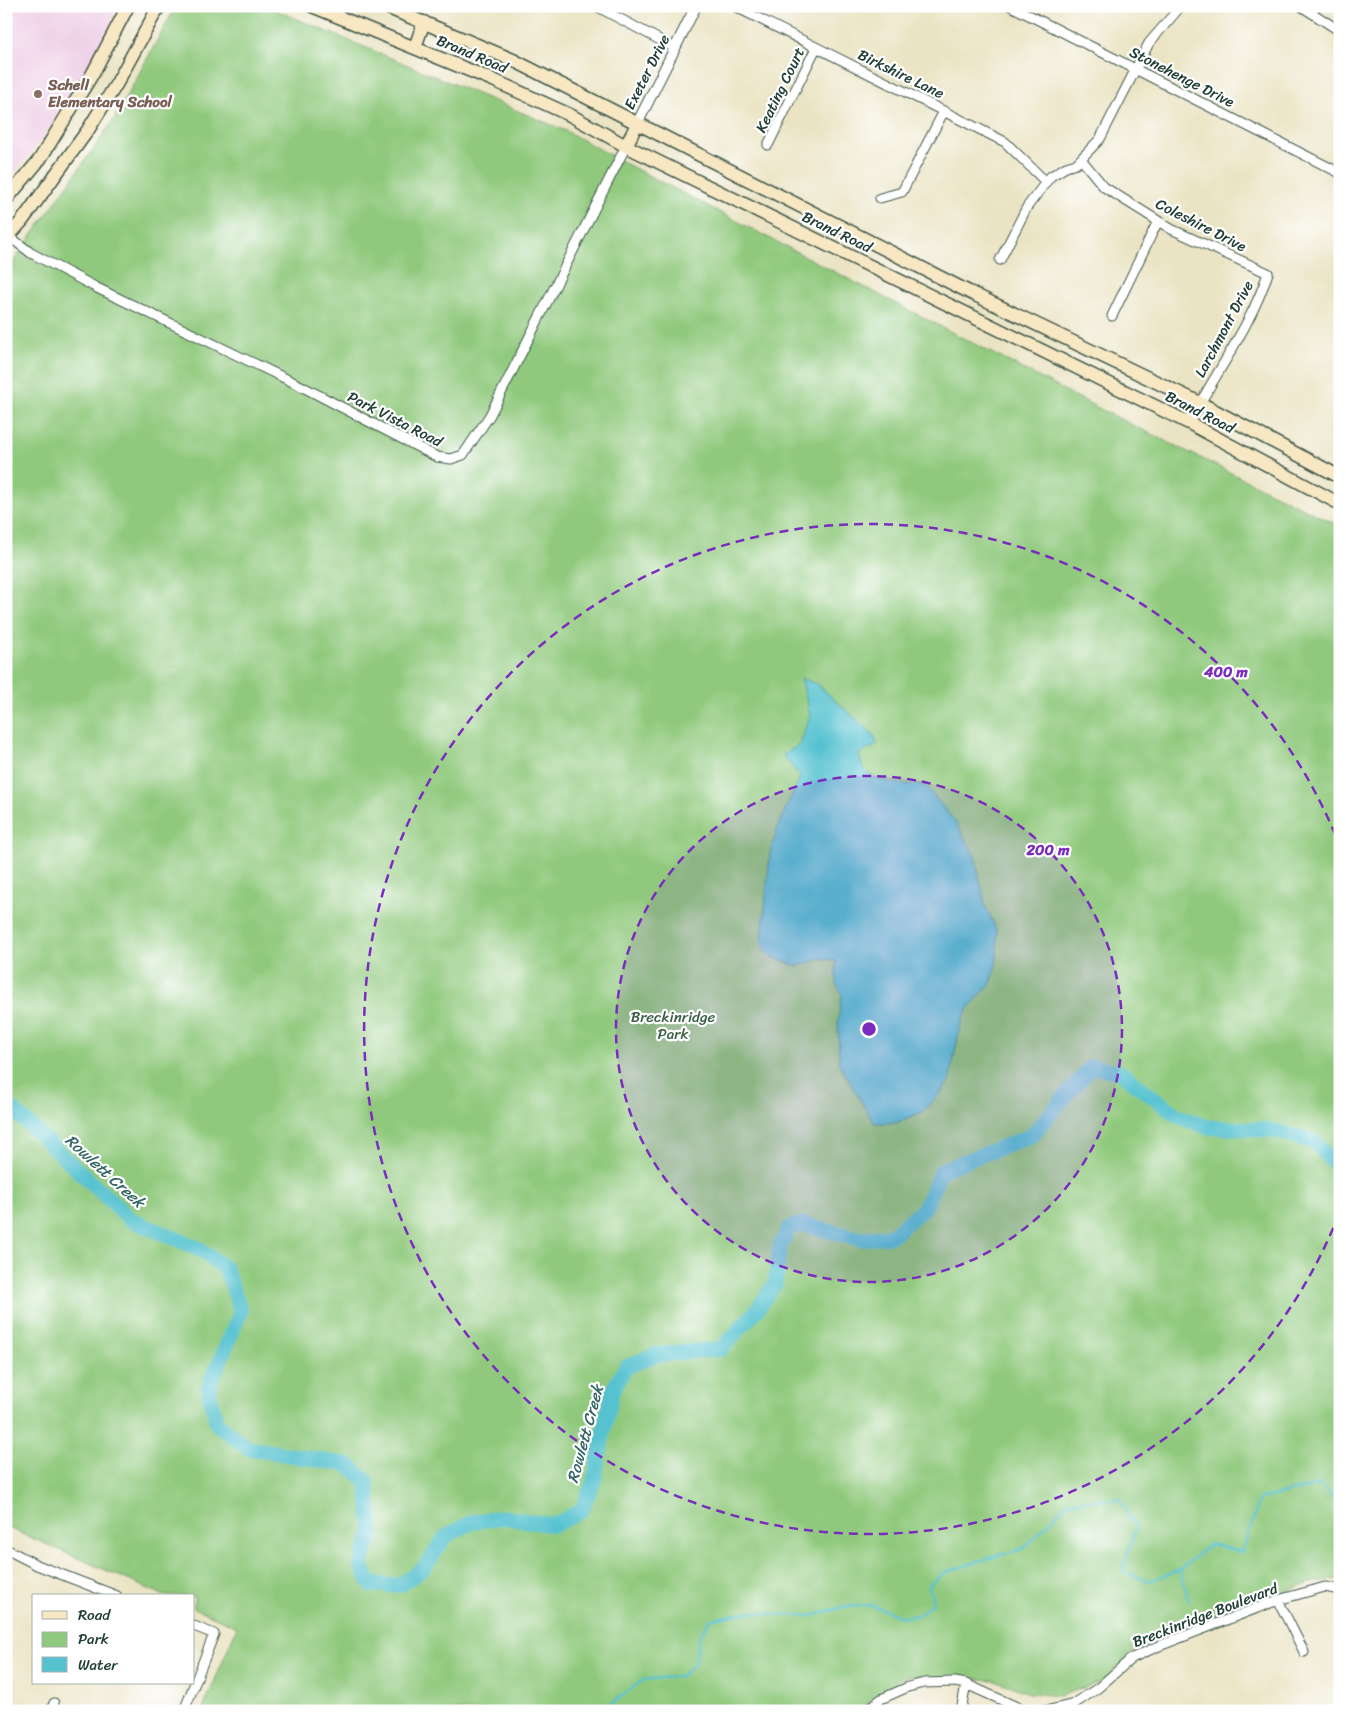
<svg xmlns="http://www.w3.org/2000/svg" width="1346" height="1717" font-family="Sriracha,sans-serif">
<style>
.built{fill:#efd0e7}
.green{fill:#90c97d;stroke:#588358}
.water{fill:#56c2d0;stroke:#3a8082}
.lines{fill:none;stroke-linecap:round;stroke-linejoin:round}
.stream{stroke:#56c2d0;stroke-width:2.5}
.river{stroke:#56c2d0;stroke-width:15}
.minor-casing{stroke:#3e564a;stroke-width:11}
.tertiary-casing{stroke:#3e564a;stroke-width:12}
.secondary-casing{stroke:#3e564a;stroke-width:15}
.minor{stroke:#fff;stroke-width:9}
.tertiary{stroke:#fff;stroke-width:10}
.secondary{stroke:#f7e8c3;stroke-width:12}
.ring{fill:none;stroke:#7b2cbf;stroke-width:2.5;stroke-dasharray:9 6}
.education-dot{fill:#8d6e63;stroke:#fff;stroke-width:2}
.labels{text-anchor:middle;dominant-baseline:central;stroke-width:4.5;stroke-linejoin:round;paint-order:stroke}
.street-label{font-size:15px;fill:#1f3d34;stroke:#fff}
.education-label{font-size:15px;font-weight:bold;fill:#785e54;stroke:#fff;text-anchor:start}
.park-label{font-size:15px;fill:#3b6046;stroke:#fff}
.water-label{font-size:16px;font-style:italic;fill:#306563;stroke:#fff}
.centre{fill:#7b2cbf;stroke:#fff;stroke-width:2.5}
.ring-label{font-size:15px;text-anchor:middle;font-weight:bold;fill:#7b2cbf;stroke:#fff;stroke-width:4.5;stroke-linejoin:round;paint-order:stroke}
</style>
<rect width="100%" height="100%" fill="#fff"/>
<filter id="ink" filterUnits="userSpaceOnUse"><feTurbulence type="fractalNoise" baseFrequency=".02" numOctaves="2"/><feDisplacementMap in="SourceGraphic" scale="10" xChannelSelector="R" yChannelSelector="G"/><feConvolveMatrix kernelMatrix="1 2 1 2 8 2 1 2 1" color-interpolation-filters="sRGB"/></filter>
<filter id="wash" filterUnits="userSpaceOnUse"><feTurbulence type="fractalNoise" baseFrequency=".0096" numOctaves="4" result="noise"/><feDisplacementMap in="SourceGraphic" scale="20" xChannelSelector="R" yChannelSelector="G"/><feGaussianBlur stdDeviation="1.12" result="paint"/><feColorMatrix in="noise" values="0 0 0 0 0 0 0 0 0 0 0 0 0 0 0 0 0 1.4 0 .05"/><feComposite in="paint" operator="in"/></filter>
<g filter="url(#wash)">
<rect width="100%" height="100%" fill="#ebe4c4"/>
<path class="built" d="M6,6H118L97,52L44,137L6,184Z"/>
<path class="green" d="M176,6H266L566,131L638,170L1104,411L1340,526V1579L1311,1583L1201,1621L1133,1652L1101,1682L1060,1696L1029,1693L995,1680L905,1676L857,1711H202L237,1627L194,1608V1596H165L11,1529L6,1525V272L113,121Z"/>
<path class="water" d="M801,678L817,684L874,735L877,745L859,754C860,758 861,762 862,766C872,785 907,784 925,785L956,823L975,856L985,905L997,931V959L992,982L968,1009L961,1023L949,1082L939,1095L922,1112L896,1123H874L839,1064L838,1021L842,995L836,984V961L822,958L797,966L772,957L765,951L762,939L770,852L780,821L800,777L783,755L800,744L810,715Z"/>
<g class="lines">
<path class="stream" d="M1180,1570L1189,1600
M602,1711L643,1680L681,1676L695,1663L699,1637L710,1620L747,1612L812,1616L843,1607L872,1605L902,1617L919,1615L933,1603L929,1585L944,1573L976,1562L1025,1548L1068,1502L1119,1499L1136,1527L1122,1571L1149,1581L1180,1570L1210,1544L1242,1552L1260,1499L1319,1485L1340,1501"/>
<path class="river" d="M6,1103L131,1220L198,1248L225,1268L241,1311L208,1389L217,1424L248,1448L349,1465L367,1482L372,1533L361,1564L371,1585H401L425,1567L445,1537L472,1522L502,1517L554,1525L581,1511L594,1481L612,1391L626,1367L655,1355L721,1349L756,1311L775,1284L780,1246L789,1228L802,1224L860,1239L891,1236L924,1208L942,1170L1031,1136L1092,1066L1120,1072L1178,1116L1206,1127L1271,1130L1314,1142L1340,1169"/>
</g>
</g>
<g filter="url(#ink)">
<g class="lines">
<g class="minor-casing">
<path id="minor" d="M596,6L675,48
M734,6L1005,142L1046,182
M1011,6L1340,173
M1301,6L1340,31
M768,145L816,48
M1081,159L1104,187L1171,229L1268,273C1251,326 1215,374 1189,423
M880,198L902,192L944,111
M6,234L31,253L97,288L299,385L437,457L451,459L463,455L490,415L626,146
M1000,260L1027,207L1046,182L1051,176L1066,167L1076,164L1100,139L1149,43L1181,6
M1112,316L1158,221
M6,1549L37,1565L117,1596
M1278,1600L1304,1652
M51,1711L54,1703
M184,1711L214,1634L194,1626
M866,1711L881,1699L908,1687L924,1683L955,1682L966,1684L1017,1707L1030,1711
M961,1711L966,1684
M1036,1711L1050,1710L1074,1704L1098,1688L1132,1658L1159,1646L1278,1600L1325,1587L1340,1590"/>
</g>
<g class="tertiary-casing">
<path id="tertiary" d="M637,124L696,6"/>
</g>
<g class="secondary-casing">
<path id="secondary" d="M312,6L493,80L570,115L626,146L1189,423L1340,504
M384,6L513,60L969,292L1200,403L1340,477
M415,47L424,22
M626,146L637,124
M6,200L40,159L93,73L128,6
M6,239L22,221L88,130L117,83L159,6"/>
</g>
<use href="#minor" class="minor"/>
<use href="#tertiary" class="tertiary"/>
<use href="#secondary" class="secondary"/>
</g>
</g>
<circle cx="869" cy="1029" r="253" fill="#7b2cbf" fill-opacity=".12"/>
<g class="ring">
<circle cx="869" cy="1029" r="253"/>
<path d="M1339 1214A505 505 0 1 1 1339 844"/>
</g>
<circle class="education-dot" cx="38" cy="94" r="5"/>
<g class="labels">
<g class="street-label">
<text transform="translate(472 54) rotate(23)">Brand Road</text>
<text transform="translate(647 72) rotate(-63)">Exeter Drive</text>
<text transform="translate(901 74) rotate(26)">Birkshire Lane</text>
<text transform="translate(1182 77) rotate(27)">Stonehenge Drive</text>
<text transform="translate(780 90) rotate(-64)">Keating Court</text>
<text transform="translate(1201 225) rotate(27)">Coleshire Drive</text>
<text transform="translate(837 232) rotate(26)">Brand Road</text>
<text transform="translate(1224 329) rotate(-62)">Larchmont Drive</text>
<text transform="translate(1200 412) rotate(27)">Brand Road</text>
<text transform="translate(395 419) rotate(27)">Park Vista Road</text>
<text transform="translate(1205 1615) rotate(-21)">Breckinridge Boulevard</text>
</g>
<g class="education-label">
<text x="48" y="85">Schell<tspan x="48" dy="17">Elementary School</tspan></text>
</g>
<g class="park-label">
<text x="673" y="1017">Breckinridge<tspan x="673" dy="17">Park</tspan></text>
</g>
<g class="water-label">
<text transform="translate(105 1171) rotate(42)">Rowlett Creek</text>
<text transform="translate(585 1434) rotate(-75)">Rowlett Creek</text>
</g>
</g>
<circle cx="869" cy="1029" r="8" class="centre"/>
<g class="ring-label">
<text x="1226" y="677">400 m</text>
<text x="1048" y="855">200 m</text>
</g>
<rect width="1346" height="1717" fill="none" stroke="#fff" stroke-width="25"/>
<rect x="32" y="1594" width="162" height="90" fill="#ffffff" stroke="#a5b1ae"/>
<rect x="42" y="1611" width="25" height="8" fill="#f7e8c3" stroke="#a5b1ae"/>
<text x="78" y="1620" font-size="15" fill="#1f3d34">Road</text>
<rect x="42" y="1632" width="25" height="15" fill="#90c97d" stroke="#a5b1ae"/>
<text x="78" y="1644" font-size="15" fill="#1f3d34">Park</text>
<rect x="42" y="1657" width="25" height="15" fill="#56c2d0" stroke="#a5b1ae"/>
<text x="78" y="1670" font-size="15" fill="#1f3d34">Water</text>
</svg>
